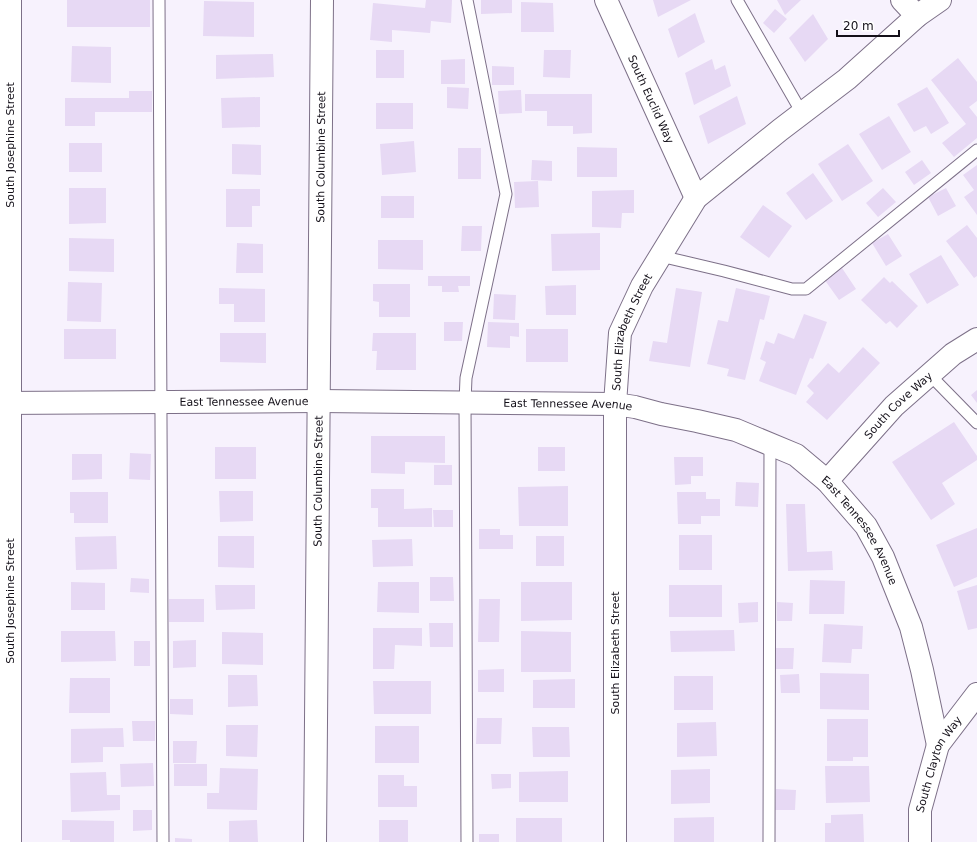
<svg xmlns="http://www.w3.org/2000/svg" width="977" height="842" font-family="'DejaVu Sans',sans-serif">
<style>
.building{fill:#e7d9f4}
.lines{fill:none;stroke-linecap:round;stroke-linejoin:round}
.lane-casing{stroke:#7d7088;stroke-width:13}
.street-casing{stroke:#7d7088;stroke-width:24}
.lane{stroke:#fff;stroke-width:11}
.street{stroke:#fff;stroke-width:22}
.labels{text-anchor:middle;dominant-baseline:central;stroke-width:4;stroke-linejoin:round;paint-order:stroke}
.street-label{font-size:11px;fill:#141019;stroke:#fff}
</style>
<rect width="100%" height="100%" fill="#f7f2fd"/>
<path class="building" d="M67,0H150V27H67Z
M426,0H452L451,23L431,21L430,33L392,30V42L370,40L373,3L425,8Z
M481,0H512V13L481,14Z
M653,0H691L658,17Z
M777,0H801L785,15Z
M204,1L254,2V37L203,36Z
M521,2L553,3L554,32H521Z
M775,9L787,19L774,33L763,23Z
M695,13L705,42L678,58L668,29Z
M813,14L828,39L805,62L789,38Z
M72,46L111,47V83L71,82Z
M376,50H404V78H376Z
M544,50H571L570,78L543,77Z
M273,54L274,77L216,79V55Z
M958,58L977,82V101L969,107L977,117V138L954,157L942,143L966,124L931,80Z
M465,59V84H441V60Z
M712,59L715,70L725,65L731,86L694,105L685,73Z
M492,66L514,67V85H492Z
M447,87L469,88L468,109L447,108Z
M927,87L949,123L931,134L926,126L914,132L897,104Z
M521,90L522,113L499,114L498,91Z
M129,91H152V112H95V126H65V98H129Z
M525,94H592V133L573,134V126H547V111H525Z
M737,96L746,124L708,144L699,116Z
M260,97V127L222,128L221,98Z
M376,103H413V129H376Z
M889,116L911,152L882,170L859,134Z
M414,141L416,172L382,175L380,144Z
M69,143H102V172H69Z
M232,144L261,145V175L232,174Z
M848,144L873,181L842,201L818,164Z
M577,147L617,148V177H577Z
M458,148H481V179H458Z
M532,160L552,161V181L531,180Z
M922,160L931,173L914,185L905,172Z
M977,165V215L964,197L974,190L963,175Z
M813,173L833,201L806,220L786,193Z
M538,181L539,207L515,208L514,182Z
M69,188H106V223L69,224Z
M883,188L896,202L878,217L866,203Z
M946,188L956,206L938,216L928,197Z
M226,189H260V206H252V227H226Z
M634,190V213H622L621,228L592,227V191Z
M381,196H414V218H381Z
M763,205L792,226L769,258L740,237Z
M967,225L977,238V276L974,278L946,241Z
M462,226H482L481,251H461Z
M600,233V270L552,271L551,234Z
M888,234L902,256L886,266L872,243Z
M69,238L114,239V272L69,271Z
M378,240H423V270L378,269Z
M237,243L263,244V273H236Z
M941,255L959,285L927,304L909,274Z
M842,268L856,289L839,300L824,279Z
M428,276H470V286H458L459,292H442V286H428Z
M884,277L890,283L892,281L918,306L897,328L890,321L886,324L861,300Z
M68,282L102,283L101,322L67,321Z
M373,284H410V317H379V302L373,301Z
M576,285V315H546L545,286Z
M219,288L265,289V322H234V304H219Z
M676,288L702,292L690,367L649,361L653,341L667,343Z
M736,288L770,296L764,320L760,319L745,380L727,376L729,369L707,364L718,320L728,322Z
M494,294L516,295L515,320L493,319Z
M804,314L827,322L813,359L810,358L796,395L759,381L766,362L760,359L766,341L774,344L778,333L794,339Z
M444,322H463L462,341H444Z
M488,322L519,323V337L510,336V348L487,347Z
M64,329H116V359H64Z
M526,329H568V362H526Z
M220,333H266V363L220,362Z
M373,333H416V370H376L377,351H372Z
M863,347L880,363L827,420L806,402L814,393L807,386L828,363L839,373Z
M977,390V403L971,395Z
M954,422L977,456V460L942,483L955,504L931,520L892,462Z
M371,436H445V463L405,462V474L371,473Z
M215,447H256V479H215Z
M538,447H565V471H538Z
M130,453L151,454L150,480L129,479Z
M72,454H102V479L72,480Z
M674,457H703V476H691V484L675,485Z
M434,465H452V485H434Z
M736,482L759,483L758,507L735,506Z
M568,486V526H519L518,487Z
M371,489H404V509L432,508V527H378V508H371Z
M219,491H253V521L220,522Z
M70,492H108V523H74V513H70Z
M677,492H706V499H720V516H701V524H678Z
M786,504H805L807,552L832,551L833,570L788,571Z
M433,510H453V527H434Z
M977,528V577L954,587L936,545Z
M479,529H500V535H513V549H479Z
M679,535H712V570H679Z
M116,536L117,569L76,570L75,537Z
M218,536H254V568L218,567Z
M536,536H564V566H536Z
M412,539L413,566L373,567L372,540Z
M430,577H453L454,601H430Z
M131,578L149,579V593L130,592Z
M810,580L845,581L844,614H809Z
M71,582L105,583V610H71Z
M378,582H419V613L377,612Z
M521,582H572V620L521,621Z
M215,585H255V609L216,610Z
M669,585H722V617H669Z
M977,585V628L968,630L957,591Z
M169,599H204V622H169Z
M479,599H500L499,642H478Z
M758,602V622L739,623L738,603Z
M777,602L793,603L792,621H777Z
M429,623H453V647H430Z
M824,624L863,626L862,649H852L851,663L822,662Z
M373,628H422V646L395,645L394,669H373Z
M734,630L735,651L671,652L670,631Z
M61,631H115L116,661L61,662Z
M521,631L571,632V672H521Z
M222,632L263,633V665L222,664Z
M196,640V667L173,668V641Z
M134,641H150V666H134Z
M776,648H794L793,669H775Z
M504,669V692H478V670Z
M820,673L869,674V710L820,709Z
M799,674L800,693H781L780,675Z
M228,675H257L258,706L228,707Z
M674,676H713V710H674Z
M70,678H110V713H69Z
M575,679V708H533V680Z
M373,681H431V714H374Z
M170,699H193V715L170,714Z
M477,718H502L501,744H476Z
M827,719H868V757H853V761H827Z
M132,721H155V741H133Z
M716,722L717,756L677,757V723Z
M226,725H258L257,757L226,756Z
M375,726H419V763H375Z
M532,727H569L570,757H533Z
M123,728L124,747H103V762L71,763V729Z
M173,741H197L196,763H173Z
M153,763L154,786L121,787L120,764Z
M174,764H207V786H174Z
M825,766H869L870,802L826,803Z
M220,768L258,769L257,810L207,809V793H219Z
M710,769V803L671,804V770Z
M568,771V802H519V772Z
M106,772L107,795H120V810L71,812L70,773Z
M491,774H511V788L492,789Z
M378,775H404V786H417V807H378Z
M776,789L796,790L795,810H775Z
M133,810H152V830L133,831Z
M863,814L864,842H825V823H831V815Z
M714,817V842H674V818Z
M516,818H562V842H516Z
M62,820L114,821V842H70V840H62Z
M257,820L258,842H229V821Z
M379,820H408V842H379Z
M479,834H499V842H479Z
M175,838L192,839V842H175Z"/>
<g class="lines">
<g class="lane-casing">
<path id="lane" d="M159,0L163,842
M737,0L802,113
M660,256L724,271L792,289H806L977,150
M929,374L977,423
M467,842L465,402L466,378L506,194L467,0
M769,842L770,443"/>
</g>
<g class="street-casing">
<g id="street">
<path d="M10,0V842"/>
<path id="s1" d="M606,0L696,198"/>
<path d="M902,0L917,16"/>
<path id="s2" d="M0,403L319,401L615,404L635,407L661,414L697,421L736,430L796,455L827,481L866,526L883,557L911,627L922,670L938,745"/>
<path id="s3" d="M827,481L894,406L953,354L977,339"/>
<path id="s4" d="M315,842L322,0"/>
<path id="s5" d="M615,842V404L620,333L642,286L696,198L780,130L847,79L917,16L940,0"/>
<path id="s6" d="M920,842V810L938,745L977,694"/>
</g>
</g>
<use href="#lane" class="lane"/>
<use href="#street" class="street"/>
</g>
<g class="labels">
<g class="street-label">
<text stroke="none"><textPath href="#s1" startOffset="109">South Euclid Way</textPath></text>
<text transform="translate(10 145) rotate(-90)">South Josephine Street</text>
<text stroke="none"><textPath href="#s4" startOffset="685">South Columbine Street</textPath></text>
<text stroke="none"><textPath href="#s5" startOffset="513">South Elizabeth Street</textPath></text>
<text stroke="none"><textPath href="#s2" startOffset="244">East Tennessee Avenue</textPath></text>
<text stroke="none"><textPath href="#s2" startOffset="568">East Tennessee Avenue</textPath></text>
<text stroke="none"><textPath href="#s3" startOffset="104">South Cove Way</textPath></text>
<text stroke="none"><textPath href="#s4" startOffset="361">South Columbine Street</textPath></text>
<text stroke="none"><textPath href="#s2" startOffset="904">East Tennessee Avenue</textPath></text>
<text transform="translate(10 601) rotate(-90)">South Josephine Street</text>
<text transform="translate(615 653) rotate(-90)">South Elizabeth Street</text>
<text stroke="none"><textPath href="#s6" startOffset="82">South Clayton Way</textPath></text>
</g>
</g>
<path d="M837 30v6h62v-6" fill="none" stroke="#141019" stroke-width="2"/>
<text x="843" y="30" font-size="12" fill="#141019" stroke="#ffffff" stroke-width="3" paint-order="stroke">20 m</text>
</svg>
